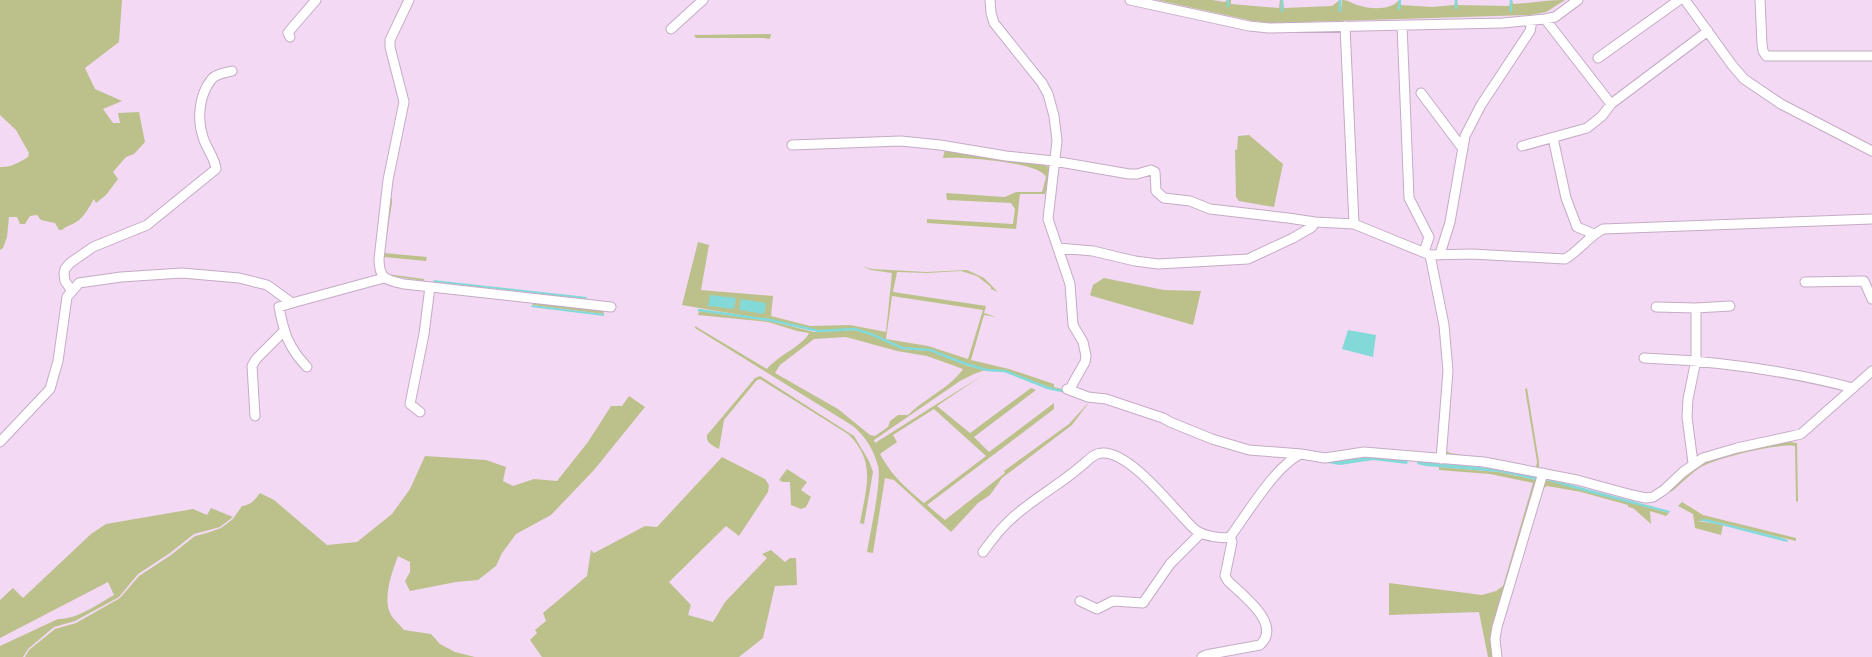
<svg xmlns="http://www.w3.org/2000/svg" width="1872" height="657" font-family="'Source Sans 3',sans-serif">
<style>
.green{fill:#bcc18b;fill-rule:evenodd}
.water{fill:#83d9d8}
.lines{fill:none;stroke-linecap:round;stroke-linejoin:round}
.stream{stroke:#83d9d8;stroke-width:2.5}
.minor-casing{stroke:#c5abc5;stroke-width:11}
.minor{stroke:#fff;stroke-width:9}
</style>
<rect width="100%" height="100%" fill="#f3d9f4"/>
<path class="green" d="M0,0H122L119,42L85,68L95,89L122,101L103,109L113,123H120L118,113L139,112L145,142L134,154L126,157L113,172L118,179L106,195L96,203L94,199C89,207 84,218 76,222C71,226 69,224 62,230H59L55,223L41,220L37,215L30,216L25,224H20L17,217H9L7,237L3,248L0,250V167C10,168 20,162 28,157L29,153L16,130L0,115Z
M1157,0H1212L1225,2L1227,0L1228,7L1229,0H1231V4L1279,8L1280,0H1282L1281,11L1282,12L1283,0L1284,8L1332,6L1340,0L1339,11H1341L1342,0C1350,0 1354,5 1361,6C1374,10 1392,9 1399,0V10L1400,0L1401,5L1432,7L1454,5L1456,0V10L1457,0L1458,5L1509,6L1511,0V11L1512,0L1513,4C1531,3 1547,0 1565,0L1546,12L1530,15L1273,23L1253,21Z
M771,34L770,39L763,38H696L694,35Z
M1249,135L1283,164L1274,207L1239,201L1236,197L1235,150H1237L1238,136Z
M945,149L1042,164L1051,168L1045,194H1020L1016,229L927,223V219L1013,224L1015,209L1011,203L947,200L946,193L1005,197L1016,192H1042L1046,177C1040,162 960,156 943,158Z
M389,198H392V203L384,253L427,257L426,261L384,257L383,263L387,274L424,279V281L386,275L381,264Z
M698,242L709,245L701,290L773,296L771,316L810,326L850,325L886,332L892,273L871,270L862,266L872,269L926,272L967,270L984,278L998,292L991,289V287L977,276L961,271L927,273L897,272L893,292L986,306L984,313L996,317L984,315L971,360L1009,369L1054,384V387L1062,389V390L1049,387L1005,371L987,369L966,364L930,350L902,347L871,333L855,328L819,331L770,320L682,305ZM892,296L983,310L968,359L928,346L886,339Z
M1104,278L1164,290L1201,291L1193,325L1092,296L1090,295L1093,285Z
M534,303L603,311L604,314L532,305Z
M699,311L770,321L814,332L856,330L871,334L902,349L931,351L968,366L985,370L974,374L960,381L874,440L875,443L983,375L937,406L970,433L1031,388L1036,390L974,437L989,452L1054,403V409L927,505L945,520L1005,473L1004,471L1069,424L1090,401L1072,425L1002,478L990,495L978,503L951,532L894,480L885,478L873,553L867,552C870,533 882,481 878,466C874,450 865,436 853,426L695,328V326L767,369C777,356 804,345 809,333L797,331L768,322L698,315ZM846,337L897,351L927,356L963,369C950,388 925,398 908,415H898L890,421L888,427L875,436L870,435L838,409L775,373L780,365L814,339ZM934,409L986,456L924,503C904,486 893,477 880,454L897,442L893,435Z
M760,376L854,436L869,461L873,472L864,524L860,523C866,488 877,462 848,434L760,379L757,380L724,420L719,449C712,445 706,443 707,435L755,378Z
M1527,388L1539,462V471L1445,456L1444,450L1450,453L1536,467L1537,462L1525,389Z
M629,396L645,407L594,470L551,515L516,534L502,553L496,566L478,580L456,582L410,591L405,581L410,572V562L398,556C392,572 382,599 391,615C394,620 400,625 404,630L431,634L440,644L455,652L475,657H25L29,650L55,629L76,623L120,598L139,576L171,555L195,536L207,533L221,528L233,519L242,506C251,505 255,500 260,493L274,500L327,545L357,542L392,514L410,489L425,456L486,460L506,467L503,481L513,486L534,479L557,481L588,442L611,406H622Z
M1789,442L1797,443L1798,501L1796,502L1795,446C1779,443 1716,458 1701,467C1690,474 1681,484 1671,492L1670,490L1703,463L1758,447Z
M722,457L765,479L769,485L768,492L739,536L726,526L669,582L691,605L688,615L713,622L725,602L767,558L762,554L771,550L785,562L790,558H796L797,585L775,586L763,638L739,657H542L530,640L537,633L535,630L546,621L543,613L587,576L591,550L594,553L645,526L657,527Z
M1439,467L1499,472L1536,480L1504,589L1494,619L1491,638L1493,657H1488L1479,612L1389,615V583L1482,595L1496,591L1503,586L1533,483L1490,474L1439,470Z
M787,469L807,482L801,490L811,497L806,507L801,509L791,505L790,482H783L779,480Z
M1546,480L1669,513L1666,516L1650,511L1651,524L1633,508L1628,507V505L1581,492L1547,486L1544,488L1500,629V650L1497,639L1544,481Z
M1682,502L1703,515L1796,538V541L1713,521H1698L1723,525L1721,535L1695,528L1693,514L1678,506Z
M211,508L233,517L220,527L194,534L170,553L138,574L119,597L75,621L54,627L28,649L23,657H0V646L58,619C76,620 98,604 114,595L108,582L0,638V600L13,588L23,598L91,534L106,524L193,509L207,515Z"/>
<path class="water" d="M433,280L587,297L586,299L434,282Z
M710,295L736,298L734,309L708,306Z
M741,299L766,303L764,314L739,310Z
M532,305L604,314V316L531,307Z
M1348,330L1376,335L1373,357L1342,349Z
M1304,457L1337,461L1370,457L1408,460L1407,464L1373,460L1340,465L1302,459Z
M1418,461L1499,469L1536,477V480L1499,472L1426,466L1417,464Z
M1546,478L1670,511L1669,513C1628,502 1586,493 1546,480Z
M1706,519L1779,537L1788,540L1787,542L1721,525L1698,520Z"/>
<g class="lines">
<path class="stream" d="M1228,6V0
M1456,8V0
M1399,9L1400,0
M1282,11V0
M1340,11V0
M1511,11V0
M699,310L770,320L819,331L855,329L871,334L902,348L930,350L966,364L987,370L1005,371L1048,388L1062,391"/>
<g class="minor-casing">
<path id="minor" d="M409,0L390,40V47L404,102L388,180L379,259C379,279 386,280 404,284L611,307
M990,0L991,13L994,23L1042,83L1048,94L1054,116L1057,141L1048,219L1070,284L1073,325L1083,342L1086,356L1085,362L1072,385
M1130,0L1249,26L1269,28L1503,23L1545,19L1555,17L1578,0
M1685,0L1732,65L1744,79L1781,104L1872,151
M1760,0L1762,44L1763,51L1766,56H1872
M1545,19L1611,104L1708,31
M1402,25L1409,198L1429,237L1424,252
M1345,26L1354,224
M671,29L703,0
M290,37L288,33L291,29L316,0
M1598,58L1679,0
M1421,93L1463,149
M1553,138L1566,198L1577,227L1594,234
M792,145L901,141L940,145L1006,156L1054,161L1129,174H1137L1151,170L1155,172L1156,191L1164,198L1190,201L1210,209L1288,218L1315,222L1354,224L1430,255L1472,254L1565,259C1579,251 1588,237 1603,229L1872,219
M1522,146L1587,128L1602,116L1611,104
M1058,248L1093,251L1135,261L1158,264L1248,259L1293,238L1312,227L1315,222
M1440,254L1450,222L1465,136L1481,105L1530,31L1532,21
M1430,255L1444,325L1448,371L1441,459
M1805,282L1864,281L1872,299
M71,290L65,281L64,274L65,269L70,263L93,247L147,225L216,169C215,158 206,148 203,137C197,120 199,95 211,80C215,74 225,73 232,71
M292,303L279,307C284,333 288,347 307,367
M1656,307L1696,308L1730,306
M1644,358C1715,361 1785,370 1853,388
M1067,389L1088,397L1106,399L1163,418L1170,422L1212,439L1249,450L1301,454
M420,412L410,404L424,334L430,287
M255,416L252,366L256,359L284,331
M0,442L50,389L58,361L67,297L79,283L121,277L182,273L239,278L267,285L292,303L384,278
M1693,463L1687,417L1688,399L1696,360V308
M983,552C991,541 1000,529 1010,520C1031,500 1058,486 1080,467C1087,462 1093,453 1102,453C1127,451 1165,498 1181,515C1186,520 1191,527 1197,531C1205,536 1222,539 1230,537
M1080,601L1097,609L1113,601L1143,603L1170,564L1201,533
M1202,657L1206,655L1260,645C1283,624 1241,594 1228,581L1225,576L1232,542L1230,537C1247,514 1276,465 1301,454L1325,458L1364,452L1484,462L1577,480L1632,495L1646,498L1653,497L1664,490L1683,472L1703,458L1737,448L1801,434L1872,371
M1497,657L1495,639L1497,627L1543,473"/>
</g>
<use href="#minor" class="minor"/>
</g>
</svg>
